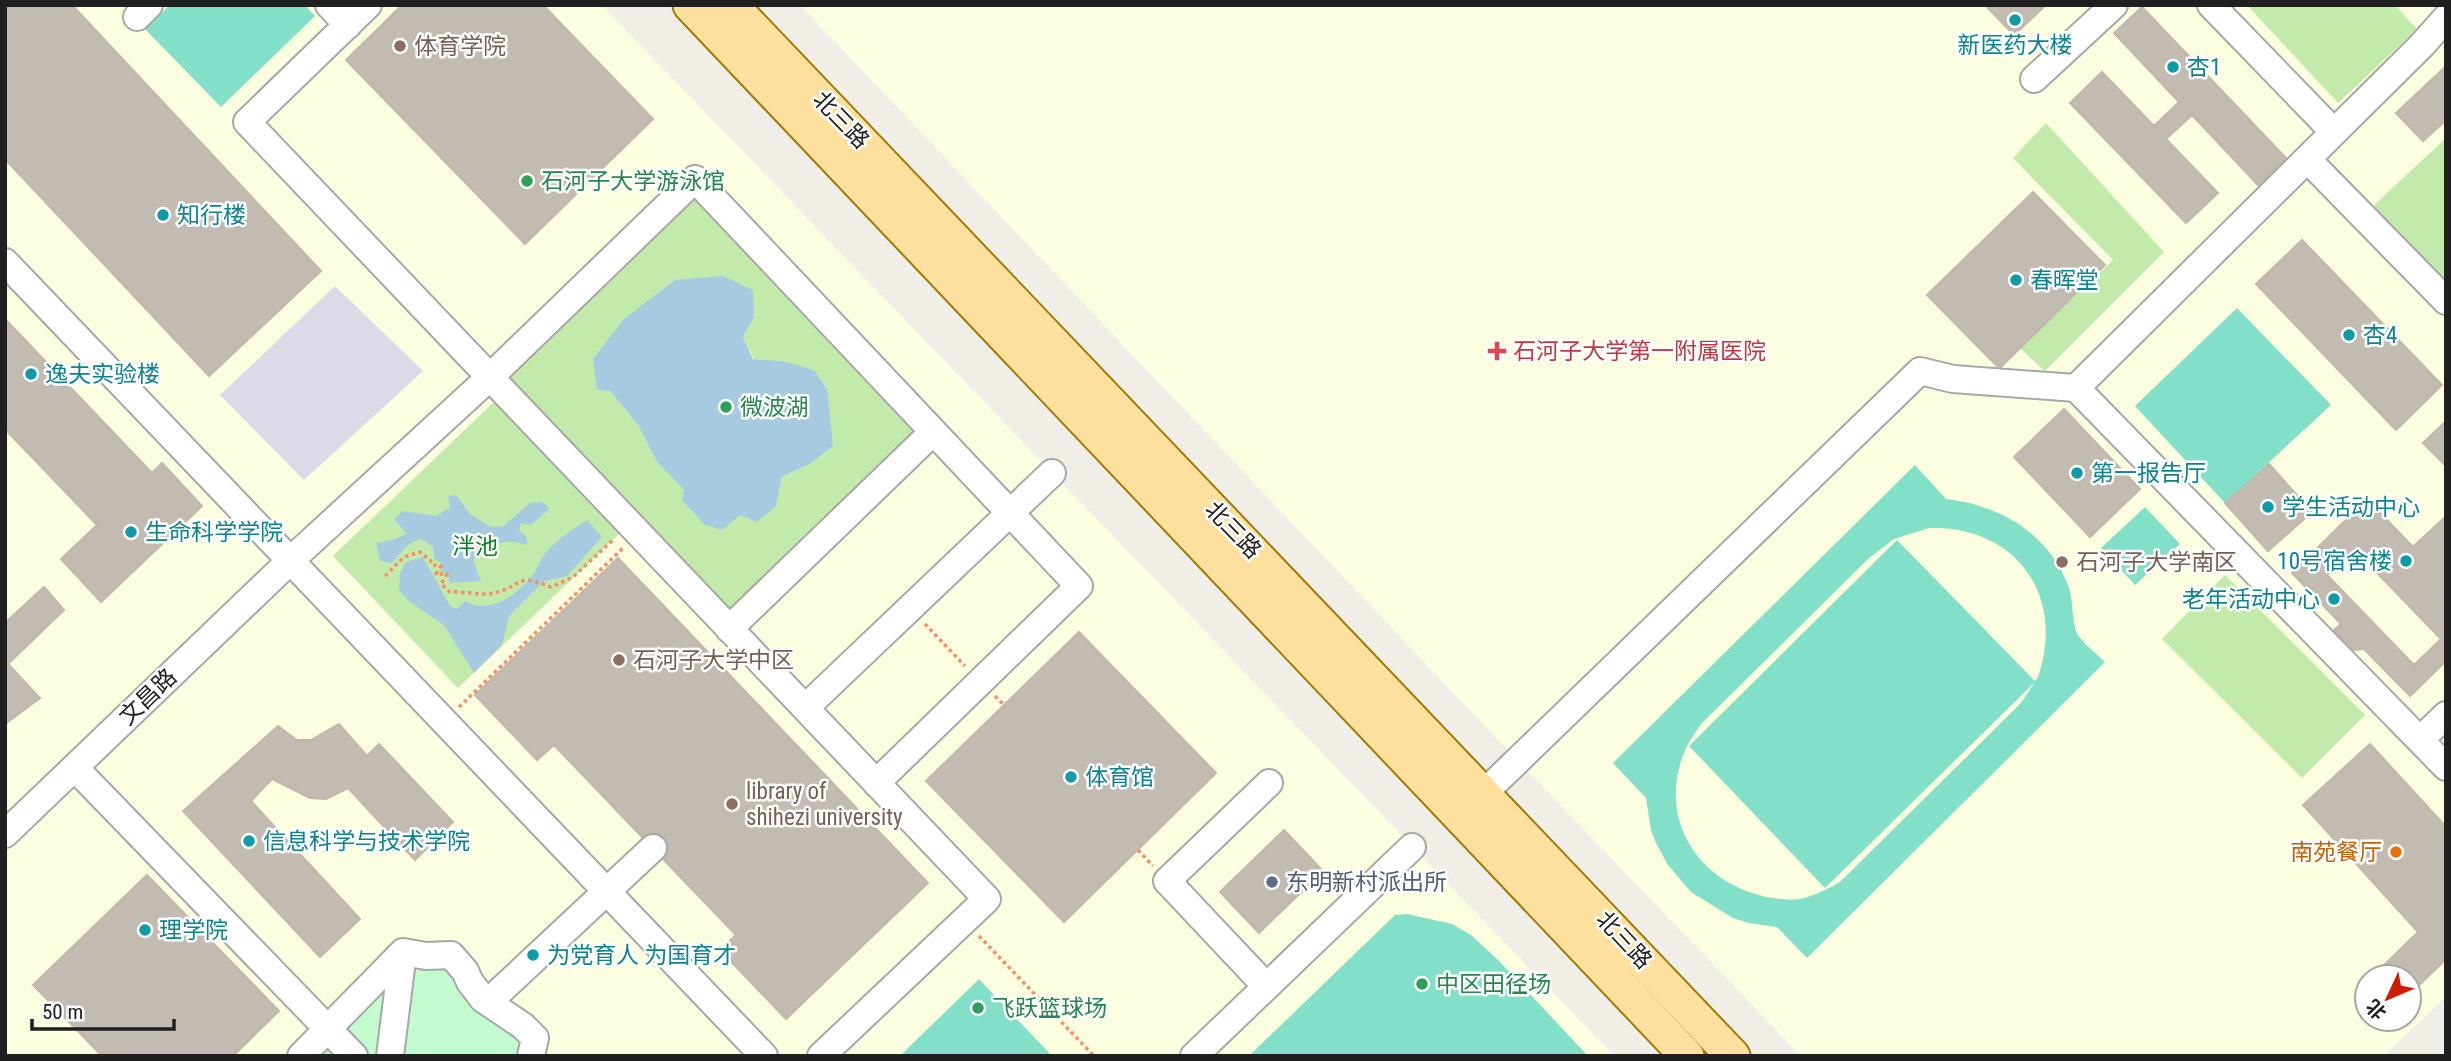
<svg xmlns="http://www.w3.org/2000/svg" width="2451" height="1061" font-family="'Roboto Condensed','Noto Sans SC',sans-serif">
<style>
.education{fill:#fbffe0;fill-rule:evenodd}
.grass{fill:#c2ebab;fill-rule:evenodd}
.park{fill:#c3face}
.pitch{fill:#83e0c8;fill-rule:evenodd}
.plaza{fill:#dcdae6}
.water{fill:#a6cadf}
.building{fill:#c1bbb2;stroke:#c2b7a8;stroke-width:2;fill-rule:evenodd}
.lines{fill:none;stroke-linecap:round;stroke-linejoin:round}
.minor-casing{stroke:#a7a7a7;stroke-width:30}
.major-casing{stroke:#9b7c00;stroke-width:37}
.path{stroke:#fc8d6b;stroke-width:3.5;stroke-dasharray:3.5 3.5;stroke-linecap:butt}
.minor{stroke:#fff;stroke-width:26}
.major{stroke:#fde09e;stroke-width:33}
.culture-dot{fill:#0f9aa8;stroke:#fff;stroke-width:2.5}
.education-dot{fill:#8d6e63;stroke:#fff;stroke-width:2.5}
.leisure-dot{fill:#2e9e5b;stroke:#fff;stroke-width:2.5}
.health-dot{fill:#e0444e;stroke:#fff;stroke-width:2.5}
.food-dot{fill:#e8710a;stroke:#fff;stroke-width:2.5}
.service-dot{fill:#5c6f8a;stroke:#fff;stroke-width:2.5}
.labels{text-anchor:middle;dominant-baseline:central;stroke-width:5;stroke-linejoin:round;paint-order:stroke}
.culture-label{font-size:23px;fill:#0d838f;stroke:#fff;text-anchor:start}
.education-label{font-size:23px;fill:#785e54;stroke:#fff;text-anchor:start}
.street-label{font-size:23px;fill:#202020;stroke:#fff}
.leisure-label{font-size:23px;fill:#27864d;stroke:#fff;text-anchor:start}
.health-label{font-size:23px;fill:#be3a42;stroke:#fff;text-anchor:start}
.park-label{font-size:23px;fill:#0a8223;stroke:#fff}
.food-label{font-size:23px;fill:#c56008;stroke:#fff;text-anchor:end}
.service-label{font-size:23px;fill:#4e5e75;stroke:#fff;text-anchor:start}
</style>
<rect width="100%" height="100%" fill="#f0eee6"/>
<path class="education" d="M5,5H602L1614,1056H5Z
M800,5H2446V997L2383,1056H1801L1517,760ZM2367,977H2409V1019H2367Z"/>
<path class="grass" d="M2247,5H2395L2417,29L2338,103Z
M2046,123L2164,252L2045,371L2020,348L2113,260L2013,158Z
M2446,138V286L2371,208Z
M696,192L916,432L729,609L508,380ZM754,317L743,337L754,359L782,361L811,463L782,477L776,506L740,515L684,490L657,462L638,425L610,391Z
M495,401L620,533L458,688L333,556Z
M2225,575L2365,715L2302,778L2162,639Z"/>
<path class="park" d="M403,952L449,964L535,1038L531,1056H301Z"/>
<path class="pitch" d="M170,5H305L315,16L221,107L145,29Z
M2237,308L2331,405L2225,503L2135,406Z
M1915,465L1946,499C2000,505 2050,534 2069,588C2073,602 2072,617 2076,631C2078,639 2098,655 2105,662L1807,958L1777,927L1749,923L1733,918L1691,892L1668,865L1656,843L1651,830L1646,798L1613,763ZM1929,528C2016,525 2066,596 2038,677L2035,681L1897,540L1689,746L1825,888L2035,682L2021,703L1840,882C1829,888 1818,894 1805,898C1788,902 1768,898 1752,893C1676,868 1652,785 1702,723L1868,559L1894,539Z
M2145,507L2180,544L2135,585L2101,548Z
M1407,914L1452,924L1471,935L1498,960L1588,1056H1249L1395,915Z
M979,979L1052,1056H900Z"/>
<path class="plaza" d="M335,286L423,371L304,480L220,395Z"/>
<path class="water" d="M723,276L753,290L754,317L743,337L753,359L782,361L814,370L827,389L833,446L811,463L782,477L776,506L757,522L740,515L722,530L704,524L682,500L684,490L657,462L638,425L610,391L597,390L593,359L624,319L675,280Z
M456,495L470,514L491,527L504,526L530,503L543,502L549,509L531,525L521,523L519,530L526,536L528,545C505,538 490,543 473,560L481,581L450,583L447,574L441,572V563L434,558L433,547L421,539C408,542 401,553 392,563L380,561L376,543L393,540L407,534L394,519L403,511L436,516L450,508L448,496Z
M587,520L602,537L567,576L544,581L509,616L502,645L474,673L444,625L410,602L399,590L400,573L406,562L423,557L450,606L457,609L465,601C490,616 519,594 534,573C539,566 542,556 548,550C559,538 574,529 587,520Z"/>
<path class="building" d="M5,5H72L321,271L209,376L5,159Z
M402,5H543L653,119L525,244L346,60Z
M1985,5H2046L2014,35Z
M2142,7L2286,158L2258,185L2192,115L2166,139L2218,193L2186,223L2070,103L2102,72L2154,126L2179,102L2114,33Z
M2446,66V120L2423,141L2396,113Z
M2033,192L2105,265L2001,367L1997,366L1927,295Z
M2302,240L2442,385L2396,430L2256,284Z
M5,319L152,473L162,463L202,506L101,602L61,559L97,525L5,429Z
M2064,409L2140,489L2090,537L2014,457Z
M2446,421V466L2423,443Z
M2269,464L2312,512L2268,551L2225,503Z
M2367,499L2413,547L2446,516V661L2410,696L2364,649L2354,650L2334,630L2341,624L2292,573ZM2354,549L2441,639L2414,665L2327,575Z
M618,558L928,883L786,1019L720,950L736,935L664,860L668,853V845L664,837L658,833H650L642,837L554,745L537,760L475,695Z
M44,587L64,610L8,664L40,698L5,724V623Z
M1079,632L1216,773L1064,922L926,781Z
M339,724L367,756L379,744L453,822L415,860L348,788L326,799L310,798L272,779L251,801L360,919L320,957L183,811L278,726L297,740H311Z
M2370,744L2446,827V959L2409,995V977H2372L2418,932L2303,805Z
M1284,830L1323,871L1259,933L1220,892Z
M147,875L279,1011L233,1056H102L33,985Z"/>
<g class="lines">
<g class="minor-casing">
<path id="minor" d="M329,5L348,25
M368,5L247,122L987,899L821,1056
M2211,5L2334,132
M137,17L149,5
M2034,79L2114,5
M2307,159L2446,301
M5,262L764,1056
M2076,388L2446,767
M729,629L933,432
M805,708L1052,473
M2420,740L2446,715
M75,768L354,1056
M1484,793L1920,371L1953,379L2076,388L2422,45L2446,18
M5,834L292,559L490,377L695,179L1079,586L876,783
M1266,986L1167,881L1269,783
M499,992L653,848
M301,1056L403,952L426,956L451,955L465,971L470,982L483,999L523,1026L535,1038L531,1056
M390,1056L403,952
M1194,1056L1412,847"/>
</g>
<g class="major-casing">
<path id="major" d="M690,5L1687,1056
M731,5L1733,1056"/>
</g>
<path class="path" d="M385,576L404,557L420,552L430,560L432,565L441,566L436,574H447L441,584L450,592C464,591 483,596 494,593C524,586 514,572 551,587L573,577L614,539
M925,624L965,666
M995,696L1004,705
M459,707L624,547
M1138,850L1153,866
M979,936L1094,1056"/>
<use href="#minor" class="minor"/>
<use href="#major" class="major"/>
</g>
<g class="culture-dot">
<circle cx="2015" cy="20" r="7"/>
<circle cx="2173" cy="67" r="7"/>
<circle cx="163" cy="215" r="7"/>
<circle cx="2016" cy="280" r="7"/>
<circle cx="2349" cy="335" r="7"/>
<circle cx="31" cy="374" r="7"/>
<circle cx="2077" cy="473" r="7"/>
<circle cx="2268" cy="507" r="7"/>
<circle cx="131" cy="532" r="7"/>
<circle cx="2406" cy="561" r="7"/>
<circle cx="2334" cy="599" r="7"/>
<circle cx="1071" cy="777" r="7"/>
<circle cx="249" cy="841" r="7"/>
<circle cx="145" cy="930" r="7"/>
<circle cx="533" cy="955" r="7"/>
</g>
<g class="education-dot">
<circle cx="400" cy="46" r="7"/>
<circle cx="2062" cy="562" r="7"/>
<circle cx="619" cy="660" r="7"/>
<circle cx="732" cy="804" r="7"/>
</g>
<g class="leisure-dot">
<circle cx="527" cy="181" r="7"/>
<circle cx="726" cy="407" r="7"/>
<circle cx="1422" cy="984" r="7"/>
<circle cx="978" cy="1008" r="7"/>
</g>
<path class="health-dot" d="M1493.5 340.5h7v7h7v7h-7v7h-7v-7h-7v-7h7z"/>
<circle class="food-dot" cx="2396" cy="852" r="7"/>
<circle class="service-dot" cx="1272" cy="882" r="7"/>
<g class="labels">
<g class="culture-label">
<text x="2015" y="45" text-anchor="middle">新医药大楼</text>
<text x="2187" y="67">杏1</text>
<text x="177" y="215">知行楼</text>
<text x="2030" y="280">春晖堂</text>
<text x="2363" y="335">杏4</text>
<text x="45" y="374">逸夫实验楼</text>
<text x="2091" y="473">第一报告厅</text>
<text x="2282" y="507">学生活动中心</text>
<text x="145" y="532">生命科学学院</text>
<text x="2392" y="561" text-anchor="end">10号宿舍楼</text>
<text x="2320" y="599" text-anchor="end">老年活动中心</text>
<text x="1085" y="777">体育馆</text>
<text x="263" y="841">信息科学与技术学院</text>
<text x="159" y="930">理学院</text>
<text x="547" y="955">为党育人 为国育才</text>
</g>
<g class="education-label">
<text x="414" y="46">体育学院</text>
<text x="2076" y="562">石河子大学南区</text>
<text x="633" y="660">石河子大学中区</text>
<text x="746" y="791">library of<tspan x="746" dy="26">shihezi university</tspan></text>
</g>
<g class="street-label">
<text transform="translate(841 120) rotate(46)">北三路</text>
<text transform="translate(1233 530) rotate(46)">北三路</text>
<text transform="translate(148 697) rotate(-44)">文昌路</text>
<text transform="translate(1624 940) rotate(47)">北三路</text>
</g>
<g class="leisure-label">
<text x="541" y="181">石河子大学游泳馆</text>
<text x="740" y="407">微波湖</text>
<text x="1436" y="984">中区田径场</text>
<text x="992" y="1008">飞跃篮球场</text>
</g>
<g class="health-label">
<text x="1513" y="351">石河子大学第一附属医院</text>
</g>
<g class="park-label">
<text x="475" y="546">泮池</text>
</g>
<g class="food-label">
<text x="2382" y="852">南苑餐厅</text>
</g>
<g class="service-label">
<text x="1286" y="882">东明新村派出所</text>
</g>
</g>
<rect width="2451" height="1061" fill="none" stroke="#202020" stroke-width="14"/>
<g transform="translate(2388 998) rotate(226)"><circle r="33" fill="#ffffff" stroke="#a6a6a6" stroke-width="2"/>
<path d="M0-5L12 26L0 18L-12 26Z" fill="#cf1b00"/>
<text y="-10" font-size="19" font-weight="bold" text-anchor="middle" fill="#202020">北</text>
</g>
<path d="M32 1019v10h142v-10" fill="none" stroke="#202020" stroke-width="3.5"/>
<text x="42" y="1019" font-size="21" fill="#202020" stroke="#ffffff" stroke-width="5" paint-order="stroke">50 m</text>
</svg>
